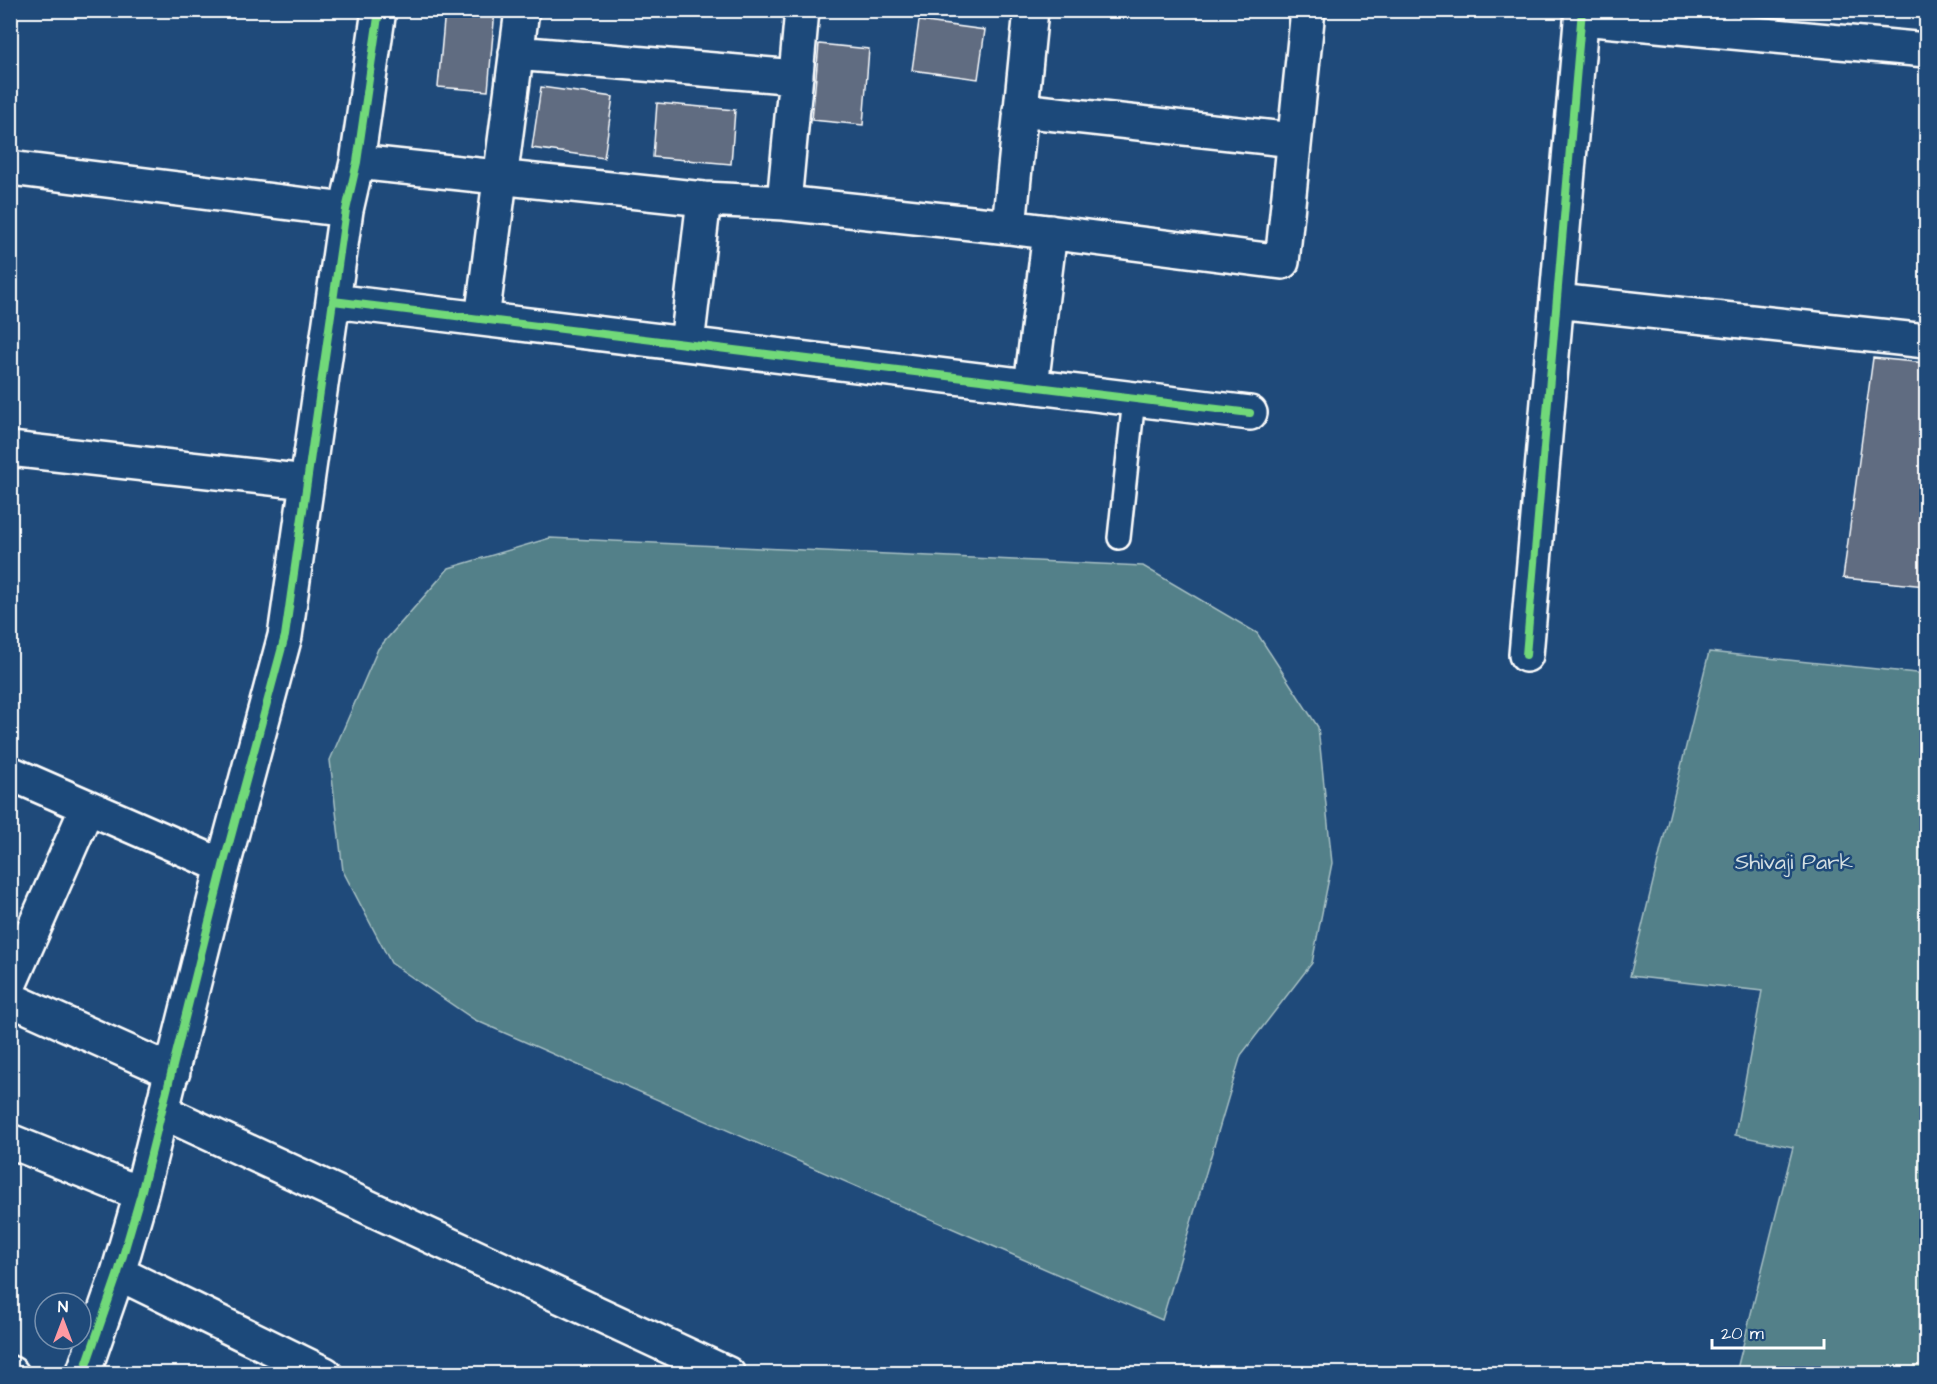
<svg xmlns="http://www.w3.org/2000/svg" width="1937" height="1384" font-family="'Architects Daughter',sans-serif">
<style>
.green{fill:#528089;stroke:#a8c0c4;stroke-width:1.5}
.building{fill:#616c81;stroke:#fff;stroke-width:1.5}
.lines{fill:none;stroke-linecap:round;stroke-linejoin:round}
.lane-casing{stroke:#fff;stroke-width:26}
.street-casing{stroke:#fff;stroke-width:38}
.lane{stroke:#1f4a7a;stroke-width:21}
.street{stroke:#1f4a7a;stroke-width:33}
.cycleway-casing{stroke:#1f4a7a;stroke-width:11}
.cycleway{stroke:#71d979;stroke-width:8}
.labels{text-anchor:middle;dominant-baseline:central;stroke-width:5;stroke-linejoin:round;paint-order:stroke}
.park-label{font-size:22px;fill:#d4dfe2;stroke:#1f4a7a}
</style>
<rect width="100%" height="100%" fill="#1f4a7a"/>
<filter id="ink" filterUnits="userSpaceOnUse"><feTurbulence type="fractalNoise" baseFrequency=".0167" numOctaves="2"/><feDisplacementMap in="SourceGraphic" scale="12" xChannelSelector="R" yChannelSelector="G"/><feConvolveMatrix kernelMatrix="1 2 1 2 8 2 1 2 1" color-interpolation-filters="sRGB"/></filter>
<g filter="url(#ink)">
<path class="green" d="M550,538L1143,566L1257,633L1318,727L1332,863L1312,963L1241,1055L1162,1320L475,1020L391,963L343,871L330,760L378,649L449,568Z
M1709,652L1926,674V1373H1736L1793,1147L1735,1135L1762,991L1630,976Z"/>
<path class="building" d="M445,10H495L488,91L438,87Z
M919,21L985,30L978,79L912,70Z
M819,44L869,49L863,125L812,120Z
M541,87L613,97L604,158L532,148Z
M657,103L735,110L731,164L653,157Z
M1873,358L1926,363V586L1843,578Z"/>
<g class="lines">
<g class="lane-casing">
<path id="lane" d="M1119,538L1134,399"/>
</g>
<g class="street-casing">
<path id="street" d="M1582,18L1926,50
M516,53L796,77
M1020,110L1294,140
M357,162L704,199L784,203L1009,227L1031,10
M10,168L346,210
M784,203L802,10
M1009,227L1282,262L1308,10
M333,301L1250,413
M1557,301L1926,341
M482,319L522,10
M687,344L704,199
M1031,386L1050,232
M10,449L307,482
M1526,655L1582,10
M10,773L223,866
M10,983L87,808
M10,999L173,1072
M163,1112L728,1374
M10,1141L141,1194
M118,1273L325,1374
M10,1373L12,1374
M83,1374L118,1273L141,1194L223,866L285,636L346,210L357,162L379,10"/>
</g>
<use href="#lane" class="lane"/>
<use href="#street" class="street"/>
<g class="cycleway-casing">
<path id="cycleway" d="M333,301L1250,413
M1526,655L1582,10
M83,1374L118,1273L141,1194L223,866L285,636L346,210L357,162L379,10"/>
</g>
<use href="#cycleway" class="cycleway"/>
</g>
</g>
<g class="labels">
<g class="park-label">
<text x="1794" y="862">Shivaji Park</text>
</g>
</g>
<rect width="1937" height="1384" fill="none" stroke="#1f4a7a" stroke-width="36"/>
<rect x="18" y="18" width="1901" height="1348" fill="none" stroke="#fff" stroke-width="2" filter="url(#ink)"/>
<g transform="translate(63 1321)"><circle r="28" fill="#1f4a7a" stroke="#7992af" stroke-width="1.5"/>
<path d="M0-4.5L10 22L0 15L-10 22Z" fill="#ff9aa2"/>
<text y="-9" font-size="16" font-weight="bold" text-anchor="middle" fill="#ffffff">N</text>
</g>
<path d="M1712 1339v9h112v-9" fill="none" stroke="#ffffff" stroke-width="3"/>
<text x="1721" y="1339" font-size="18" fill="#ffffff" stroke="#1f4a7a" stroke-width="4.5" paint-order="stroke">20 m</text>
</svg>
